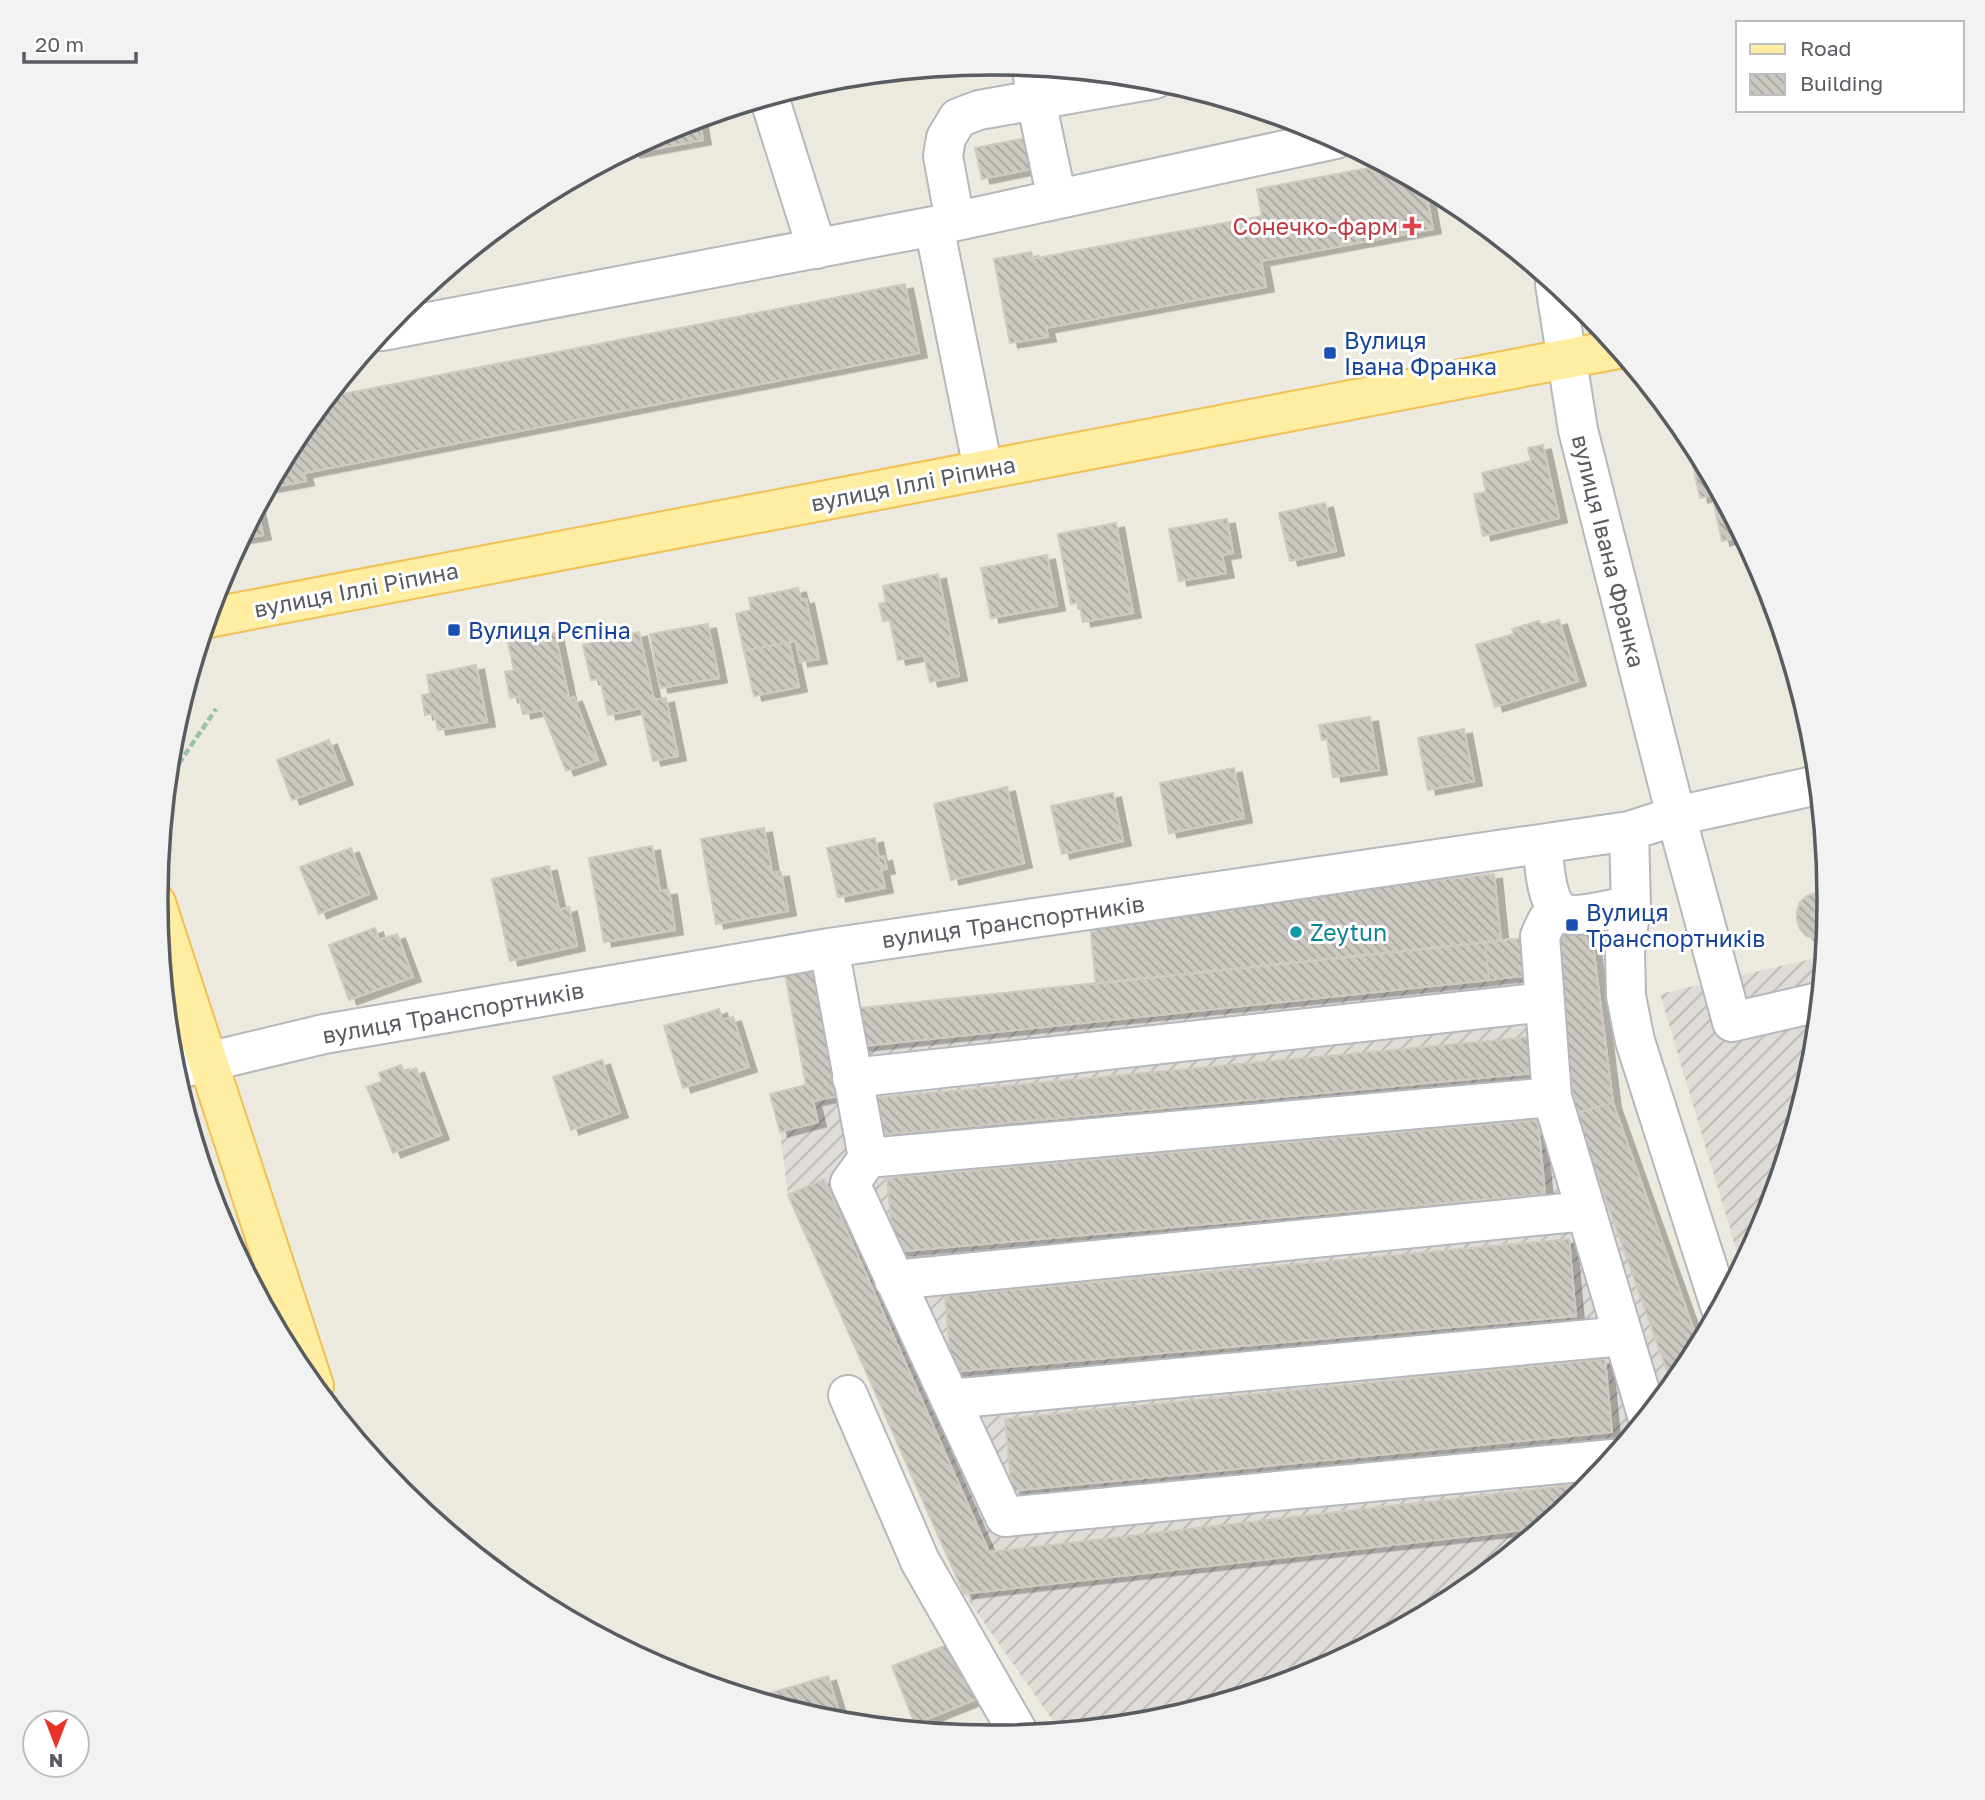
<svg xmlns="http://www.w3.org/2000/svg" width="1985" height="1800" font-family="'Golos Text',sans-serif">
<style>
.commercial{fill:#fdf2d2}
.industrial{fill:url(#industrial-furrows)}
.building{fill:url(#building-back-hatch);stroke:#d0cabe;stroke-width:2;filter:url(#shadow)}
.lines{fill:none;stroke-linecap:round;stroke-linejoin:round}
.minor-casing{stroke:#b5b8bc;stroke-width:42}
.major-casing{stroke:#f0c054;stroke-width:42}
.path{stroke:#94c5a1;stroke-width:4.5;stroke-dasharray:7 3.5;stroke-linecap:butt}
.minor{stroke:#fff;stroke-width:38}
.major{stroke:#ffeda1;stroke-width:38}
.health-dot{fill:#e0444e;stroke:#fff;stroke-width:2.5}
.transit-dot{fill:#1a4fb4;stroke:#fff;stroke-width:2.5}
.culture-dot{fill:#0f9aa8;stroke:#fff;stroke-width:2.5}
.labels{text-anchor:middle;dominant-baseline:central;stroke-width:6;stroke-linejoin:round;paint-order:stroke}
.health-label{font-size:23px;fill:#be3a42;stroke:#fff;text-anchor:end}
.transit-label{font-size:23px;fill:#164399;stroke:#fff;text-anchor:start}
.street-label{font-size:23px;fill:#585c61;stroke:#fff}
.culture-label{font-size:23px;fill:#0d838f;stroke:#fff;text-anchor:start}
.rim{fill:none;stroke:#585c61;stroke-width:3.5}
</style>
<defs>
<pattern id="industrial-furrows" width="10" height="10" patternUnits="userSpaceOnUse" patternTransform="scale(1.75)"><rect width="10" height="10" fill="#dfdcd7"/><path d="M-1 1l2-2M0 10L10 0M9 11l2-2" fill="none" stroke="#b8b6b2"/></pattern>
<pattern id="building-back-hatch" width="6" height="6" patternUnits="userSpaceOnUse" patternTransform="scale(1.75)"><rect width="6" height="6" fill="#cbc7c1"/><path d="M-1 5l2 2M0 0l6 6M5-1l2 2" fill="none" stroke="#a8a5a0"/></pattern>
<filter id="shadow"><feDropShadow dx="8" dy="4.5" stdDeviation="0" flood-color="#0004"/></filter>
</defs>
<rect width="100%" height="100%" fill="#ece9df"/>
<path class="commercial" d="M169,1036L235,1251L219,1220L172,1063Z"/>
<path class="industrial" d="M1591,930L1613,1103L1699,1345L1688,1365L1584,1492L1457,1596L1312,1673L1156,1721L1056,1725L964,1594L788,1195L780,1132L770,1094L806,1084L828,1012Z
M1824,956L1813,1064L1766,1221L1741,1266L1660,994Z"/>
<path class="building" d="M699,118L703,140L632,153L631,149L673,127Z
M1026,138L1032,169L982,179L975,148Z
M1385,165L1425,187L1433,229L1261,261L1266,287L1046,328L1048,337L1010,343L994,259L1031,252L1033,259L1037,258L1262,216L1257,189Z
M905,284L919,353L304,473L306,481L268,488L297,435L328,397Z
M1690,437L1743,536L1722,541L1712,495L1700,498L1687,438Z
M1543,445L1559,518L1483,536L1474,494L1486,492L1482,473L1531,461L1528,448Z
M1325,503L1336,551L1290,561L1279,513Z
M257,508L263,535L241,539Z
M1227,519L1233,553L1222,555L1226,573L1179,581L1169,529Z
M1116,523L1133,613L1083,622L1079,602L1071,604L1058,534Z
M1047,555L1057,606L991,618L981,568Z
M938,574L959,676L930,682L924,655L898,660L890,620L883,621L879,604L886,602L883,586Z
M798,588L801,600L806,599L819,659L800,662L796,641L744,651L736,614L751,610L749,598Z
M1559,620L1578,681L1495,707L1476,645L1514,634L1512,629L1539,621L1541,625Z
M708,624L719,678L660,688L650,634Z
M639,632L654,700L666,698L678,756L653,761L641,708L608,715L600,679L591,680L583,645Z
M555,633L569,699L574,697L598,760L566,771L542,710L523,714L519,696L510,698L505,672L514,670L508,642Z
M789,642L799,687L754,696L744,651Z
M476,665L487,722L438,730L434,713L425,715L422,695L430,694L427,675Z
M1370,717L1379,770L1333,777L1327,739L1322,740L1319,725Z
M1464,729L1474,781L1428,790L1418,738Z
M329,740L345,780L292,800L277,760Z
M1234,768L1244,818L1169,833L1160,783Z
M1007,787L1024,863L951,880L934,804Z
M1113,793L1123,841L1062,854L1051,806Z
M764,828L772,873L781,872L788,911L716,924L701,839Z
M875,838L879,858L884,856L887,869L881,870L885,888L838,897L827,848Z
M652,846L660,891L669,890L675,930L604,942L589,858Z
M351,848L369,894L319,914L300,867Z
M549,866L559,910L569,907L577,946L510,961L492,879Z
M1494,874L1501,941L1096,984L1090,924L1196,905Z
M1816,893L1829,894L1824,940L1806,936L1800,929L1797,920V911L1800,902L1807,896Z
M375,928L379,940L397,934L413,977L349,1000L329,945Z
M1591,930L1613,1103L1575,1113L1552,935Z
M1527,938L1531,975L1489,980L1485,942Z
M1485,942L1489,980L856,1047L852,1009Z
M819,962L843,1095L813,1101L818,1122L780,1132L770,1094L806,1085L784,968Z
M719,1009L722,1020L733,1017L749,1067L683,1088L664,1026Z
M1531,1037L1534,1073L879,1135L876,1098Z
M602,1060L620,1113L571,1130L553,1077Z
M401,1065L404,1073L416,1068L441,1135L393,1153L367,1087L382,1081L379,1073Z
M1613,1103L1699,1345L1688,1365L1672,1385L1575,1113Z
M1538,1120L1545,1194L894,1252L887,1178Z
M824,1179L989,1552L1592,1483L1584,1492L1541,1528L964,1594L788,1195Z
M1569,1239L1576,1316L952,1372L945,1296Z
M1605,1359L1612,1432L1012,1491L1005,1419Z
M957,1641L979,1698L915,1724L892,1666Z
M828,1676L842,1722L829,1721L754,1698Z
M1002,1724L1007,1736L973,1735Z"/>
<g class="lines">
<g class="minor-casing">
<path id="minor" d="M1032,67L1036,101L1057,199
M769,97L817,249
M955,221L943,156L946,138L958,118L979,110L1155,79
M934,226L983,469
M1555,284L1578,430L1676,816L1732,1022L1819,1002
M382,331L934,226L1336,139
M1629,831L1631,906L1625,951L1626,996L1635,1041L1720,1306
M1542,844C1545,863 1544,914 1571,915C1588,916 1613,908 1631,906
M1557,909L1547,921L1540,936L1552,1097L1647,1415
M829,948L868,1158L850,1183L1005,1517L1612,1459
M174,1070L324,1034L829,948L1629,831L1676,816L1818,785
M852,1078L1545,1002
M868,1158L1552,1097
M894,1280L1586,1211
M848,1395L920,1561L1019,1734
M950,1399L1623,1336"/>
</g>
<g class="major-casing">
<path id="major" d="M208,618L1618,349
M156,903L314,1386"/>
</g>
<path class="path" d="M167,781L216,709"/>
<use href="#minor" class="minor"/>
<use href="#major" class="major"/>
</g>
<path class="health-dot" d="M1408.5 215.5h7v7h7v7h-7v7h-7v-7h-7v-7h7z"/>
<g class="transit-dot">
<rect x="1323" y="346" width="14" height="14" rx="3.5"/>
<rect x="447" y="623" width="14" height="14" rx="3.5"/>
<rect x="1565" y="918" width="14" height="14" rx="3.5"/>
</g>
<circle class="culture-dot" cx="1296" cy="932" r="7"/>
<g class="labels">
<g class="health-label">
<text x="1398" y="226">Сонечко-фарм</text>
</g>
<g class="transit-label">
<text x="1344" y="340">Вулиця<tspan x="1344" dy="26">Івана Франка</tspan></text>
<text x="468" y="630">Вулиця Рєпіна</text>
<text x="1586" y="912">Вулиця<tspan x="1586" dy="26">Транспортників</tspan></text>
</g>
<g class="street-label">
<text transform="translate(913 483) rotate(-11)">вулиця Іллі Ріпина</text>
<text transform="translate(1609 551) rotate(76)">вулиця Івана Франка</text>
<text transform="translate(356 589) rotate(-11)">вулиця Іллі Ріпина</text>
<text transform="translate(1013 921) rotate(-8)">вулиця Транспортників</text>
<text transform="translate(453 1012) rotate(-10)">вулиця Транспортників</text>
</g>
<g class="culture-label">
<text x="1310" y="932">Zeytun</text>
</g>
</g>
<path d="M0 0H1985V1800H0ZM992 75H993A824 824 0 0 1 1817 899V901A824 824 0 0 1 993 1725H992A824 824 0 0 1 168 901V899A824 824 0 0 1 992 75Z" fill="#f2f2f2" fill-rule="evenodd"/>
<path class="rim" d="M992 75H993A824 824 0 0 1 1817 899V901A824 824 0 0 1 993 1725H992A824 824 0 0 1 168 901V899A824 824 0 0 1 992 75Z"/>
<rect x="1736" y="21" width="228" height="91" fill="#ffffff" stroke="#bcbec0" stroke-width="2"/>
<rect x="1750" y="44" width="35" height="10" fill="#ffeda1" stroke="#bcbec0" stroke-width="2"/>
<text x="1800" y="56" font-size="21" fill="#585c61">Road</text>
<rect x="1750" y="74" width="35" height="21" fill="url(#building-back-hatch)" stroke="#bcbec0" stroke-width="2"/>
<text x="1800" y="91" font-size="21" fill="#585c61">Building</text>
<g transform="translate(56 1744) rotate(180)"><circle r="33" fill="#ffffff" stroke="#bcbec0" stroke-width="2"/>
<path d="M0-5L12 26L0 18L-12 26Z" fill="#e83329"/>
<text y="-10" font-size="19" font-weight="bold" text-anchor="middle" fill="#585c61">N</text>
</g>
<path d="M24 52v10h112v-10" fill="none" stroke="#585c61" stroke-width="3.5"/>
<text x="35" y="52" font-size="21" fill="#585c61" stroke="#ffffff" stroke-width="5" paint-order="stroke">20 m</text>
</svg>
